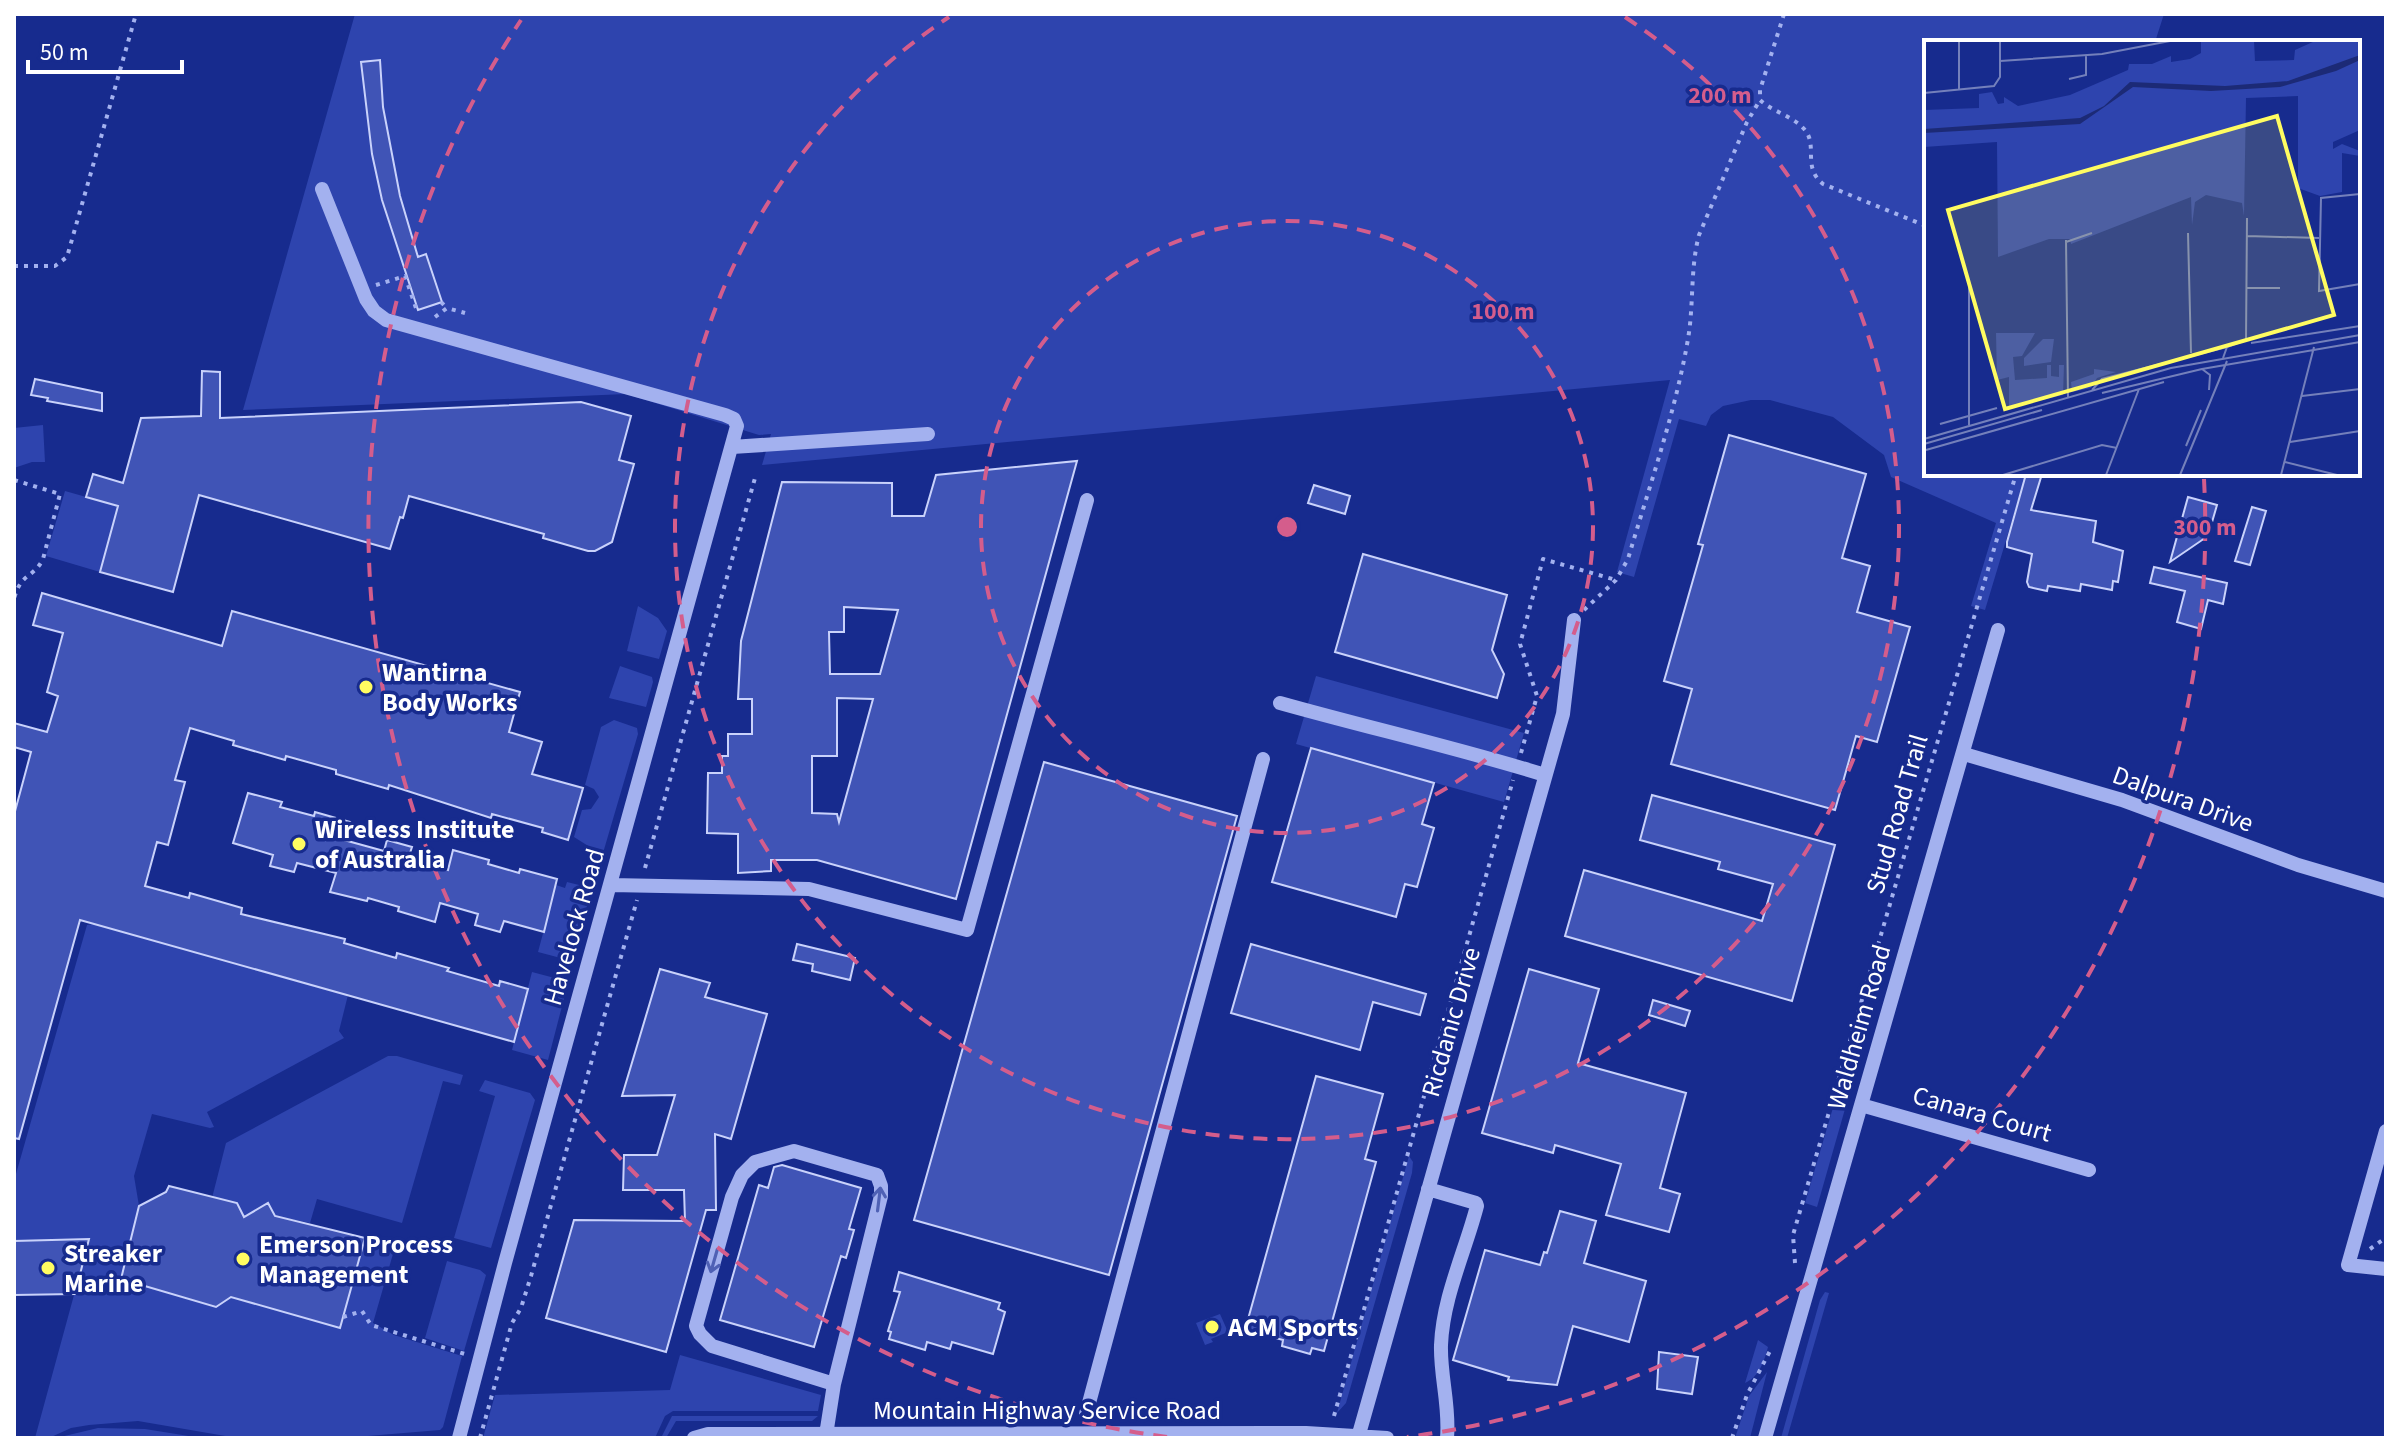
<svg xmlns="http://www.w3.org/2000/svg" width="2400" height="1452" font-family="'Source Sans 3',sans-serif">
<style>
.green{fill:#2e44ae}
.building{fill:#4054b6;stroke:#c9d2fb;stroke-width:2;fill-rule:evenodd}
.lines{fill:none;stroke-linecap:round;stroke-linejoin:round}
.path{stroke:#a3b1ef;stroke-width:4;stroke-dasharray:4 6;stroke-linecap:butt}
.minor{stroke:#a3b1ef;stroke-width:14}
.oneway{stroke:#4f61b5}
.ring{fill:none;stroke:#d45d8c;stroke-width:4;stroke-dasharray:14 10}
.poi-dot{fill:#fffc61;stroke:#172b8e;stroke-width:3}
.labels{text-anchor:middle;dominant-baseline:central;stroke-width:7;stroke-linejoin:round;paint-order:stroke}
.poi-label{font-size:26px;font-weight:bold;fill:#fff;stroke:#172b8e;text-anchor:start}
.street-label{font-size:26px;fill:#fff;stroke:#172b8e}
.inset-road{fill:none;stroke:#7480bb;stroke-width:2}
.view{fill:#fffc61;fill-opacity:0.15;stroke:#fffc61;stroke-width:4}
.inset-edge{fill:none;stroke:#fff;stroke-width:4}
.centre{fill:#d45d8c;stroke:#172b8e;stroke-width:4}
.ring-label{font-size:24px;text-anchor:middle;font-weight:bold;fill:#d45d8c;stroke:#172b8e;stroke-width:7;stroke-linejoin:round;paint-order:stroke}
</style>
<rect width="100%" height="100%" fill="#172b8e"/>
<path class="green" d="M355,14H2164L2155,42H1926V474H2026L1985,610L1971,606L1996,523L1891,477L1884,455L1833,417L1770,400H1751L1723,406L1711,415L1706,426L1679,419L1634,577L1617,572L1670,380L762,465L771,434L759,435L626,394L243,410Z
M43,425L45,462H32L14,468V428Z
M65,491L118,506L100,572L46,556Z
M638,606L658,618L667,631L659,659L627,651Z
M620,666L652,677L653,682L646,707L609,698Z
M1316,676L1524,733L1504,802L1296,744Z
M614,720L637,728L638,734L598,870L587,866L593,849L574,837L582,810L591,809L599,797L594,789L585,785L601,727Z
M567,882L583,886L590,893L575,959L572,961L538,952L556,885L565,888Z
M96,924L348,995L339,1031L344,1038L207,1112L214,1127L210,1128L152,1114L134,1176L139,1206L121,1279L216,1307L231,1297L340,1328L365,1238L395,1247L373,1323L394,1335L462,1356L443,1427L440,1430L344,1438H237L138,1421L89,1425L71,1428L49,1438H35L89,1240L14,1241V1181L87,925Z
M532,972L566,981L567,987L548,1060L512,1050Z
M388,1056H397L463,1075L460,1085L443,1081L402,1223L317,1199L310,1223L275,1216L268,1203L244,1217L237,1203L212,1198L226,1143Z
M1847,1060L1857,1067L1817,1207L1805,1203Z
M485,1080L530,1093L535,1100L491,1248L454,1238L495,1096L479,1091Z
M1409,1156L1413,1162L1412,1173L1346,1403L1337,1413Z
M447,1261L480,1270L486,1275L464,1351L425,1338Z
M1825,1292L1829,1293L1787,1438H1781L1820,1300Z
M1220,1314L1228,1332L1211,1339L1213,1342L1205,1345L1196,1323Z
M1758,1340L1768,1347C1764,1362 1759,1377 1745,1383Z
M680,1355L821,1395L818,1411H673L665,1416L655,1438H483L495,1395L670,1390Z
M1767,1372L1750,1438H1735L1749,1396Z
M672,1416H818L812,1421H676L666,1438H661Z
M98,1428L145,1429L201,1438H56Z"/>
<path class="building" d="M380,60L383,107L400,196L418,257L426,254L442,302L418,310L382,200L372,154L361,62Z
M202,371L220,372V418L581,402L631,416L619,460L634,464L612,542L595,551H588L543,538L544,534L409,496L403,518L400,517L390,549L199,495L173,592L100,572L118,506L86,497L93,474L123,483L141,418L201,416Z
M35,379L102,393V411L47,401L48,398L31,395Z
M1729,435L1866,474L1842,558L1870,566L1857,612L1910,627L1877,742L1856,736L1835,810L1671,764L1692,689L1664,681L1703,545L1698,544Z
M1077,461L956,899L817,860H771V871L738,873V834L707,833L708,773H722V756H728V734H752V699H738L741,641L782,482L892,483V516H924L936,475ZM844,607L898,610L880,674H830L829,632H844ZM837,698L873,699L839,822L837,814L812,813V756H837Z
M2026,474H2042L2031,510L2096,521L2093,542L2123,551L2118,582L2113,581L2112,590L2081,584L2080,591L2048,586L2047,591L2029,587L2027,582L2032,554L2007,547V542Z
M1314,485L1350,496L1345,514L1308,503Z
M2188,497L2217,505L2208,536L2170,562Z
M2252,507L2266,511L2250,565L2235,561Z
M1363,554L1507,595L1492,650L1504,674L1497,698L1335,652Z
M2154,567L2227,583L2223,604L2208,600L2201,629L2177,622L2185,591L2150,583Z
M42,593L222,646L232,611L520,692L509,732L542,742L532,774L583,788L568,840L542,832L543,828L492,814L491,818L389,785L388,789L336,774V770L286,756L285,760L233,745L234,741L190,728L175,780L185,782L168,845L157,842L145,886L189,898L190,893L242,908L241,914L345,939L344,943L396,958L397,953L449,968L447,971L499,986L500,981L528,989L514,1042L80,920L19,1139L14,1138V815L31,752L14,747V723L47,732L58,696L47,692L63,633L33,625Z
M1311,748L1434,783L1422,824L1434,828L1417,887L1405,884L1396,917L1272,882Z
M1044,762L1237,816L1109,1275L914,1220Z
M248,793L282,802L280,807L314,816L315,812L350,822L344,840L384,851L387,840L412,847L408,859L448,870L453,850L489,860L488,864L519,873L520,869L557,879L544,932L504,921L500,932L475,925L478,914L440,903L435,922L398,911L399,907L368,898L367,901L330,892L336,873L297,863L294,872L270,866L273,855L233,843Z
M1652,795L1835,845L1792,1001L1565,936L1584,870L1762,921L1773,884L1718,869L1720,862L1640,840Z
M797,944L855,958L850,980L812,971L813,964L793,960Z
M1251,944L1426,994L1420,1015L1373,1002L1360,1050L1231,1013Z
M660,969L710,983L705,997L767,1014L731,1139L715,1134L716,1210H706L666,1352L546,1318L574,1220L685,1221L684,1190H623L624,1155H657L675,1095L622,1096Z
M1529,969L1599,989L1578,1063L1686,1093L1660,1188L1680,1194L1669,1232L1606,1215L1621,1164L1555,1145L1553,1153L1482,1133Z
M1653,1000L1690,1011L1685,1026L1649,1015Z
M1316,1076L1383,1094L1365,1159L1376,1162L1324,1351L1312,1348L1310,1354L1282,1346L1283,1340L1245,1330Z
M782,1165L861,1188L849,1229L854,1230L846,1258L841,1256L814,1347L720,1320L759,1185L768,1188L774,1167Z
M169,1186L237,1203L244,1217L268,1203L275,1216L365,1238L340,1328L231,1297L216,1307L121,1279L139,1206L166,1192Z
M1560,1211L1596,1221L1584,1263L1646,1281L1629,1342L1573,1326L1557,1385L1508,1380L1509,1377L1453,1360L1485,1250L1540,1265L1544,1252L1547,1253Z
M89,1239L75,1294L14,1295V1241Z
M899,1272L1000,1303L998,1309L1005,1312L993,1354L952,1342L950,1349L927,1342L925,1350L889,1339L891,1332L888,1331L900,1292L894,1291Z
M1659,1352L1698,1357L1692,1394L1657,1389Z"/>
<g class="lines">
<path class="path" d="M1784,14L1760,90V100C1773,112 1793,116 1805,130C1818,146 1802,167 1823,184L1926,226
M14,266H55L67,257L136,14
M376,285L405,276L417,311
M441,302L447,308
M435,317L447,308L465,313
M14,480L60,494L43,559C33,579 21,572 14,599
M1584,610L1616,580L1628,559C1649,487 1675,414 1688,339C1694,304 1690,269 1699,235L1747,122L1760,100
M1521,753L1537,696L1520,644L1543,559L1616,580
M645,868L755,478
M2370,1249L2384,1239
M1795,1263L1793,1235L2016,474
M343,1317L362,1311L371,1325L465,1354
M1334,1416L1513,780
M480,1438L512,1323L521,1308L531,1276L637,900
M1732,1438L1747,1395L1771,1349"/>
<path class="minor" d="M322,189L366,299L374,311L386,320L725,415L734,419L737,426L505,1263L459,1438
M732,447L928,434
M1280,703C1369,728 1458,748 1545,775
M1964,754L2122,800L2298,865L2386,891
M611,885L809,889L967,930L1087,500
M1861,1105L2089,1170
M2386,1131L2348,1265L2386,1269
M1428,1189L1476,1203L1477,1206C1465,1252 1443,1297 1441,1345C1440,1376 1450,1406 1447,1438
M1086,1414L1263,759
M1359,1434L1563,714L1574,620
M826,1435L834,1384L881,1196V1186L877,1175L794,1151L755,1162L742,1175L732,1197L696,1326L700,1334L712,1346L834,1384
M694,1438L708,1434L1306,1433L1387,1438
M1765,1438L1998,630"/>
</g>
<defs><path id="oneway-shaft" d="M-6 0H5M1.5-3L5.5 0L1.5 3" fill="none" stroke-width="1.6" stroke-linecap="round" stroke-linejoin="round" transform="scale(2)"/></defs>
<g class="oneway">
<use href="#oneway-shaft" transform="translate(879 1199) rotate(-83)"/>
<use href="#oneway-shaft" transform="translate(714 1261) rotate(106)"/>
</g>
<g class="ring">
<circle cx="1287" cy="527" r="306"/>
<path d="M1625 17A612 612 0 1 1 949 17"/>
<path d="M1167 1437A918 918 0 0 1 521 20M2204 479A918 918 0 0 1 1407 1437"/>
</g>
<g class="poi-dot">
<circle cx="366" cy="687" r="8"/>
<circle cx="299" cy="844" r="8"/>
<circle cx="243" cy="1259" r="8"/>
<circle cx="48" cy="1268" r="8"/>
<circle cx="1212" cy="1327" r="8"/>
</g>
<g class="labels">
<g class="poi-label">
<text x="382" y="672">Wantirna<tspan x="382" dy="30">Body Works</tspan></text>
<text x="315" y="829">Wireless Institute<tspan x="315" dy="30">of Australia</tspan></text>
<text x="259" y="1244">Emerson Process<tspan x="259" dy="30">Management</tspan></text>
<text x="64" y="1253">Streaker<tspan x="64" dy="30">Marine</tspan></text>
<text x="1228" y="1327">ACM Sports</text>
</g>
<g class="street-label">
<text transform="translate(2183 799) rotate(20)">Dalpura Drive</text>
<text transform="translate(1897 814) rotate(-74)">Stud Road Trail</text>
<text transform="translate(574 927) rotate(-74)">Havelock Road</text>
<text transform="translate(1451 1022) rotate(-74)">Ricdanic Drive</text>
<text transform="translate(1859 1027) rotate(-74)">Waldheim Road</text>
<text transform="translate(1982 1114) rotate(16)">Canara Court</text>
<text x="1047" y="1410">Mountain Highway Service Road</text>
</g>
</g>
<g transform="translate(1924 40)">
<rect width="436" height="436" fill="#172b8e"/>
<path d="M277,1H330L331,21L370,20L371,10L391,1H436V90L409,102V109L418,104L436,111V116L418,113V152L396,156L374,148V56L322,58L320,176L318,163L282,155L271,162L268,185L267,157L147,204L146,199H125L74,217L73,102L0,107V70L55,68V54L68,52L74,64L80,63V57L94,66L146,55L204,30L205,24H228L247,16V22L266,19L277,13ZM72,293H111L98,316L89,317L91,340L123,338V325H127V336L135,337V325H140L139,355L85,368V337L73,340ZM119,299H130L127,322L100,326V318ZM170,329L192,332L173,338L167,348L148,352L147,342L170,334Z" fill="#2e44ae"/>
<path d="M436,15V20L412,31L356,47L287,51L209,47L156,84L0,93V89L156,78L180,66L206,42L301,46L364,41Z" fill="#1c2a76"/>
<path class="inset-road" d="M35,1V50M76,21L178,14L246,1M145,39L162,35V15M0,53L70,46L76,37V1M436,154L397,158L395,251L436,244M264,193L267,313M323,196L395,198M142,200L144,358M142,202L168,193M322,248H356M327,303L436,286M299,318L303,307L322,300L323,178M278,329L286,335L285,350M168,350L178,339L303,307M178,353L278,329L436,302M378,356L436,349M16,384L73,368M45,385V240M0,399L247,328L436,295M366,402L436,391M0,404L118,370M262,406L277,370M2,410L240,342M361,422L413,435M79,435L178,405L193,408M182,435L215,349M256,435L303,321M357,435L390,307"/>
<path class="view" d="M353,76L410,275L81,369L24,170Z"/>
<rect width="436" height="436" class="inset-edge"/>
</g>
<circle cx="1287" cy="527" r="12" class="centre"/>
<g class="ring-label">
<text x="1720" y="103">200 m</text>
<text x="1503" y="319">100 m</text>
<text x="2205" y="535">300 m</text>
</g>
<rect width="2400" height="1452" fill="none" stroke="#ffffff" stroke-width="32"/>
<path d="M28 60v12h154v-12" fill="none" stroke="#ffffff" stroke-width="4"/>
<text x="40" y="60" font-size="24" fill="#ffffff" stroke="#172b8e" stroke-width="6" paint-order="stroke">50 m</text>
</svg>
